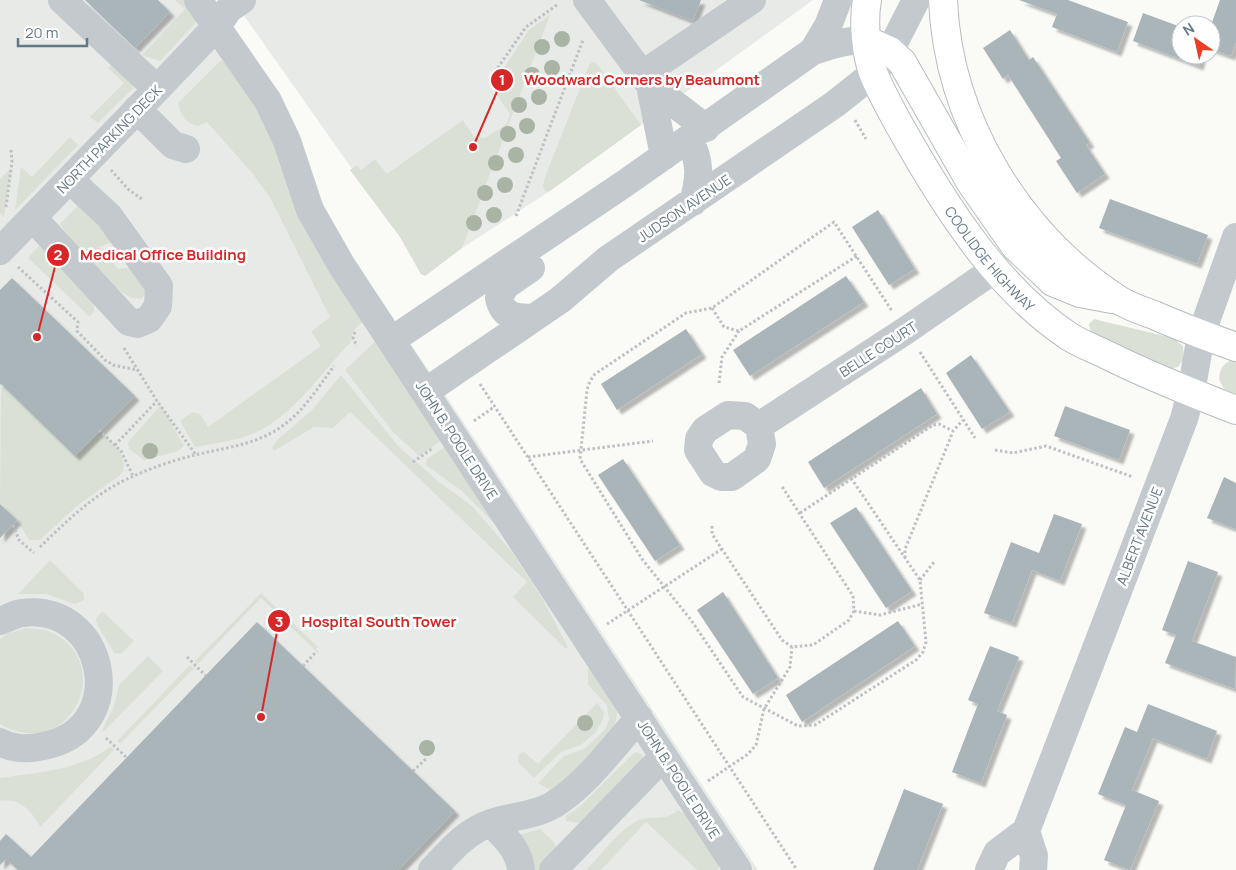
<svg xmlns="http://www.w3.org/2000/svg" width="1236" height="870" font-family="Manrope,sans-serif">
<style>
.built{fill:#e8eae8}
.green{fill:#dae0d6}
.building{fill:#a9b5b9;filter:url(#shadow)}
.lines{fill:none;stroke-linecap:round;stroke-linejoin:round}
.major-casing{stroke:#b6bdc0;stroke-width:30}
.path{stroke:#bdc1c3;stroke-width:3;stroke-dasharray:2.5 2.5;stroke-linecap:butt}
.minor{stroke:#c3c9cc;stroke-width:28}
.major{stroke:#fff;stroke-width:28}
.tree{fill:#aab4a5}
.labels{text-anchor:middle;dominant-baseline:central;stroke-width:5;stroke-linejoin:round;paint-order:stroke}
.street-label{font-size:14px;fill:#637984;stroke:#fff}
.leader{fill:none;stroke:#d62828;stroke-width:2}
.callout-dot{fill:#d62828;stroke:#fff;stroke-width:2}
.mark-label{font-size:15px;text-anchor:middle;font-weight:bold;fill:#fff}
.callout-label{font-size:15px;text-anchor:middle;font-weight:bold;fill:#d62828;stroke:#fff;stroke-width:5;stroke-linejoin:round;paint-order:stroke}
</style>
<defs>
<filter id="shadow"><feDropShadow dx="4.5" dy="4.5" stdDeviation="1" flood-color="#0004"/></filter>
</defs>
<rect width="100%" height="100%" fill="#fafaf7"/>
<path class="built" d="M0,0H212L312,181L336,234L457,412L758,870H0Z
M233,0H813L550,191L462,248L425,276L421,274L400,237Z"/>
<path class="green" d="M175,0H186L199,19L160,61L142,55L185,9Z
M550,15L462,248L425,276L421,274L400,237L350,170L357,165L361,170L375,159L387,174L463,120L474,137L485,138L507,124L510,114L497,95L501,92L494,83L529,30Z
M220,61L228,62L265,113L367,319C357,326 352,330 351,342C323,370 301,406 266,427C245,440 219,443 195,447L180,421L192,412L200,414L208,427L321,346L311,332L330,317L271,199L253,174L207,122L198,126C185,123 181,116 178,103Z
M115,62L133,83L134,87L98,123L90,117L124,83L108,68Z
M592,62L597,64L641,125L550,191L546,192L543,187L544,180L589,65Z
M70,137L78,145L15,210L21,167L32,177Z
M11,168L4,217L0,213V179Z
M84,199L120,240L99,247L118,269L137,267C143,277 152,289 141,299C137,298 133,299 130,297C112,289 72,242 60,224Z
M40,245L94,304V311L90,317L28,258Z
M1094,319L1173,338L1183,346L1184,359L1178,367L1169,369L1107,342L1091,332L1089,324Z
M379,338L445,438L419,456L393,432L345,370Z
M1236,360V394L1224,389L1219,379C1220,368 1224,361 1236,360Z
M341,375L398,446L439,482L472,506L512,552L542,598L568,647L566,649L513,597L527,582L350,412L333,428L314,427L274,451L272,448L276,441L312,410Z
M1,384L75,456L100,431L120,450L124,464L123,471L119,476L78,505L40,540H29L17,520L0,504Z
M161,405L184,446L178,451L144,460L129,449L128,442Z
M449,444L501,530L462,491L426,465L427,459Z
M50,560L84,594V600L75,604L46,594H18Z
M261,593L318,647L315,650L261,598L198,664L195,661Z
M102,611L134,641L121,654L114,653L97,624L96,619Z
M26,628C33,629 42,629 48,631C119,659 71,765 0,724V639L7,634Z
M583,645C591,659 610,683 615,698C628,738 577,769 552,791L538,783L564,756L584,749L605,730L609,720L607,705L588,685V667L576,649Z
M148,656L163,671L103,732L102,730L113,709L119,685Z
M190,665L194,668L120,744L117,741Z
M597,703L604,712L603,719L596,732L581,745L561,752L534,778L518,762L519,754L524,752L538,764Z
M110,747L114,750L40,827C32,811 20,798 0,801V778C39,772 78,771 110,747Z
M635,752L642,754L644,760L582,823L566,821V816L578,808Z
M678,810L690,817L719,865L718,870H697L646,822L601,870H586C602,854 618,831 637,821C652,814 662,823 678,810Z
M540,829L553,841L557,848L550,859L539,870H532L519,835Z"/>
<path class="building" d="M85,0H158L170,12L135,48Z
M639,0H701L693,21Z
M1019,0H1068L1128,22L1117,52L1052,27L1057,14Z
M1220,0H1236V42L1231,56L1211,49V25Z
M1143,13L1181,27V55H1202L1199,66L1133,41Z
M1010,30L1029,60L1033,57L1090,143L1086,145L1105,174L1077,193L1056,161L1061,158L1008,75L1003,79L983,48Z
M1110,199L1208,235L1197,264L1099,228Z
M878,210L915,269L889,285L852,227Z
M846,276L864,302L750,376L733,350Z
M12,278L135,396L75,456L1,384L0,385V290Z
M686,329L702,354L617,410L601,384Z
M971,355L1010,412L982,429L946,373Z
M921,388L937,414L824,488L808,462Z
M1065,406L1130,430L1119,460L1054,436Z
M623,459L680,545L655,561L598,475Z
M1224,477L1236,483V529L1207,518Z
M0,504L17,520L0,538Z
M856,507L912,591L886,608L830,523Z
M1054,514L1082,524L1060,581L1032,570L1012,623L984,613L1011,542L1039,553Z
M1188,561L1218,572L1192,641L1236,657L1235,689L1165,663L1176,635L1162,630Z
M723,592L778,678L753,694L697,610Z
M898,621L915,646L802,722L786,695Z
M257,622L455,811L398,870H18L6,859L0,865V841L6,834L31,857Z
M990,646L1019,657L997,711L1007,715L981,783L952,772L978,704L968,700Z
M1148,704L1217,731L1207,759L1153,738L1132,790L1159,801L1130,870L1104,860L1126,805L1098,794L1125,727L1137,732Z
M904,789L943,804L917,870H873Z"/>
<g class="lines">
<g class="major-casing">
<g id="major">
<path id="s1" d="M867,0C863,22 866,55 874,75C885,101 899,125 913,149C953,218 1002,292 1070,337C1081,344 1095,349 1107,355C1149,376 1192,393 1236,410"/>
<path d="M943,0C948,120 1018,235 1119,300C1130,307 1143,311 1154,315C1181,327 1208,337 1236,347"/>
<path d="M868,41L890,51L902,62L971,183L1015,246L1053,282L1080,293L1112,299"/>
</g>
</g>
<path class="path" d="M492,76L526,27L557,5
M855,120L866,139
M111,170L128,189L143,200
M6,207L12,162L11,149
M516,216L583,40
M18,267L78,322L77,331L105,360L113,365L137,370
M712,308L724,327L739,331L857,256
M355,332L353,338L357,346
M124,348L157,401L196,455
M920,352L975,438
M719,383L722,357L739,331
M480,384L797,870
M474,421L494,407
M99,430L121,451L133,476
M115,445L157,401
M995,450L1013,453L1046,446L1133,477
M528,457L653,441
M413,462L433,448
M851,478L920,580L926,642L923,652L916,660L815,725L798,726L743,697L691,620L642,559L580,459L587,390L590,381L595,374L686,313L712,308L834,222L892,311
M800,513L933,425L939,424L953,431
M13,525L19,540L34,553
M712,526V534L782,640L792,647L813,645L849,620L854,611L853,596L781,485
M40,547C68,520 97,491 134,476C153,467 175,460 195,455C227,447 258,445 285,424C305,409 319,386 334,366
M905,558V549L948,444L953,431L963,420
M920,580L934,562
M854,611L880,615L922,604
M607,624L722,549
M187,657L206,676
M303,666L317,651
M106,738L127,758
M413,771L427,758
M708,781L748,754L756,745L764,709L790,667L792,647"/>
<path class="minor" d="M62,0L157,89
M198,0L268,101L287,141L310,210L342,266L738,870
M587,0L650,85L706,128
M813,51L828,26L838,0
M643,74L752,0
M650,85L664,156
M137,109L173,145L186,149
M689,139C701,161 700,178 693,202
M33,218L129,322L137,324L149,319L158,306L159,286L109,216L70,180
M0,251L157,89L217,26L229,9L242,0
M531,268L505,286L499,298C503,317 516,318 533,318
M392,340L624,184L813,51C832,45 848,39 868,41
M425,392L560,300L608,259L835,104L874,73L890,51L916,0
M759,426L762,444L757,459L732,477H721L713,473L698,450L699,439L705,430L728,415L745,416L759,426L905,331L995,269
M0,621C7,619 14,614 22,613C105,602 131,725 48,745C33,749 15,750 0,742
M491,823C505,837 519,850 521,870
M1026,831L1034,856L1033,870
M432,870C449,852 466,831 491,823C512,816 534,816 553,805C587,784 613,747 639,718
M553,870L663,757
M989,870L997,853L1026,831L1184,419L1191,393L1201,335L1236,237"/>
<use href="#major" class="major"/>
</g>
<g class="tree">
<circle cx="562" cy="39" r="8"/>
<circle cx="542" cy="47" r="8"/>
<circle cx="552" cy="68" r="8"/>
<circle cx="532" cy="75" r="8"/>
<circle cx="539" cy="97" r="8"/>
<circle cx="519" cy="105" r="8"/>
<circle cx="527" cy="126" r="8"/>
<circle cx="508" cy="134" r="8"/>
<circle cx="516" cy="155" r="8"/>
<circle cx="496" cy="163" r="8"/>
<circle cx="505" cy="185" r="8"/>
<circle cx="485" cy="193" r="8"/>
<circle cx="494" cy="215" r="8"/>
<circle cx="474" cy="223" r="8"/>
<circle cx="150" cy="451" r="8"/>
<circle cx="585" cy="723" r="8"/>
<circle cx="427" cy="748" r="8"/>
</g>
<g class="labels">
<g class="street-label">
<text transform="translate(109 139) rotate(-46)">NORTH PARKING DECK</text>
<text transform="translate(684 208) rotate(-34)">JUDSON AVENUE</text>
<text stroke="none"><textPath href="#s1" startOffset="294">COOLIDGE HIGHWAY</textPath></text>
<text transform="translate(878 349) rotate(-33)">BELLE COURT</text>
<text transform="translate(457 440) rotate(57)">JOHN B. POOLE DRIVE</text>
<text transform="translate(1139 536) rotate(-69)">ALBERT AVENUE</text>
<text transform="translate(679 779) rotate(57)">JOHN B. POOLE DRIVE</text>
</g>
</g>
<path class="leader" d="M473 147L502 80M37 337L58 255M261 717L279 621"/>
<g class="callout-dot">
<circle cx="473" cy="147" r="5"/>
<circle cx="37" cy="337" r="5"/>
<circle cx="261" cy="717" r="5"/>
<circle cx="502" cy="80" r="12"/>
<circle cx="58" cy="255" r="12"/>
<circle cx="279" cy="621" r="12"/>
</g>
<g class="mark-label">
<text x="502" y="85">1</text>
<text x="58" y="260">2</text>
<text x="279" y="627">3</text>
</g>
<g class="callout-label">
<text x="642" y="85">Woodward Corners by Beaumont</text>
<text x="163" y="260">Medical Office Building</text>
<text x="379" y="627">Hospital South Tower</text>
</g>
<g transform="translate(1196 40) rotate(326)"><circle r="24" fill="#ffffff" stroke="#c1c9ce"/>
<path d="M0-4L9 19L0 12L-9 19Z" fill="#ef3c22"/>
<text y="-8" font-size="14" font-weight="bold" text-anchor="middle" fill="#637984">N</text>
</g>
<path d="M18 38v8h69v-8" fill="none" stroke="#637984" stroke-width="2.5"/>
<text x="25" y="38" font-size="15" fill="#637984" stroke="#ffffff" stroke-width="4" paint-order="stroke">20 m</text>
</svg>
